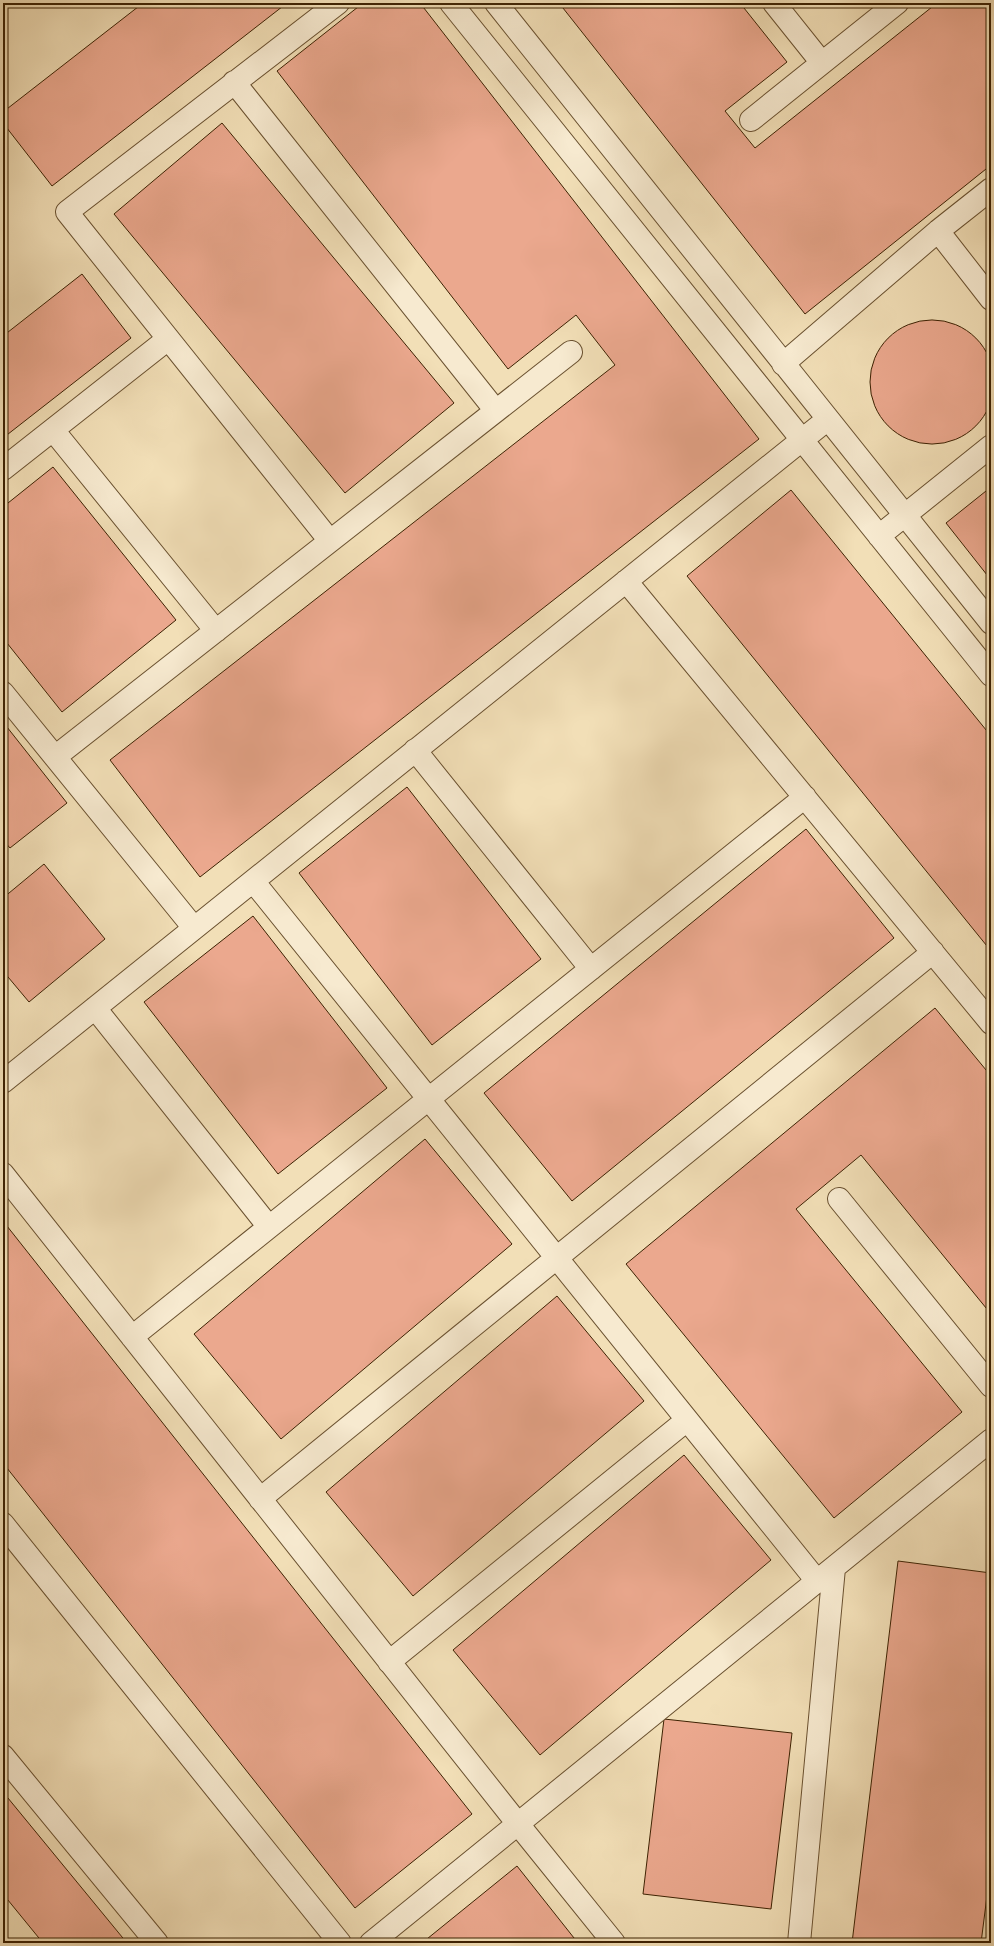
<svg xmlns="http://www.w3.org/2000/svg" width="994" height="1946" font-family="'IM FELL Great Primer',serif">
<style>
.building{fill:#eba88e;stroke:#3d2203}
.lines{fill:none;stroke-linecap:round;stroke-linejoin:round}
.minor-casing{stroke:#6a5130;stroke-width:24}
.minor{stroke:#f7ead0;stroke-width:22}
</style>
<rect width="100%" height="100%" fill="#f2dfb7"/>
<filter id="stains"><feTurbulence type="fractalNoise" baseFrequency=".005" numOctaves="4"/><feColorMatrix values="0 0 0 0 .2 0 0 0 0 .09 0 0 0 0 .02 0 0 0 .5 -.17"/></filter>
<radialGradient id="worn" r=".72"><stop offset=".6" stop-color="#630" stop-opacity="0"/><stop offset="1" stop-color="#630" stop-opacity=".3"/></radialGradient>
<path class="building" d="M143,3H287L52,186L3,123V112Z
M363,3H420L759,439L200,877L110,760L615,365L576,315L508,369L277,71Z
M559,3H740L787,62L725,111L755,148L937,3H991V165L805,314Z
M222,123L454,403L345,493L114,214Z
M82,274L131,338L3,438V336Z
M870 382a62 62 0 1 1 124 0a62 62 0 1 1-124 0Z
M53,467L176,620L62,712L3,638V507Z
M991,487V580L946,523Z
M791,490L991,736V951L687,576Z
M3,722L67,803L10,848L3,840Z
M407,787L541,959L432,1045L299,873Z
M806,829L894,938L572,1201L484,1093Z
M44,864L105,939L29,1002L3,971V898Z
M253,916L387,1088L278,1174L144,1002Z
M935,1008L991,1076V1314L861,1155L796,1209L962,1412L834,1518L626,1264Z
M425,1139L512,1244L281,1439L194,1334Z
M3,1221L472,1814L355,1908L3,1463Z
M557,1296L644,1401L413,1596L326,1492Z
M684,1455L771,1560L540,1755L453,1650Z
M898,1561L991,1573V1864L981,1943H852Z
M664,1719L792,1733L771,1909L643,1894Z
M3,1792L127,1943H43L3,1894Z
M517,1866L578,1943H422Z"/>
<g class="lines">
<g class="minor-casing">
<path id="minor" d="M451,3L991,675
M496,3L991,623
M774,3L822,63
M234,82L496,411
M751,120L897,3
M938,231L991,299
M783,364L938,231L991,189
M53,430L216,631
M3,469L168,339
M879,536L991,446
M330,541L67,212L338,3
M626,581L991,1023
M3,693L194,928
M415,750L591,969
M55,757L571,352
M253,881L817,1581
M95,1008L269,1227
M3,1082L828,419
M3,1174L518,1824L614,1943
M839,1199L991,1386
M132,1337L805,797
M260,1499L933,952
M3,1524L340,1943
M389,1662L687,1420
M3,1756L157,1943
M371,1943L991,1440
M799,1943L834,1568"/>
</g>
<use href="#minor" class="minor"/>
</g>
<rect width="994" height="1946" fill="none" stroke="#f2dfb7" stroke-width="16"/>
<rect x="4" y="4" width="986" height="1938" fill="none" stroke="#3d2203" stroke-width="2"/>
<rect x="8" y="8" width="978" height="1930" fill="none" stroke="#3d2203"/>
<rect width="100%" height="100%" filter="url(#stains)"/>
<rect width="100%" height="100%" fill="url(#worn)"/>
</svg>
